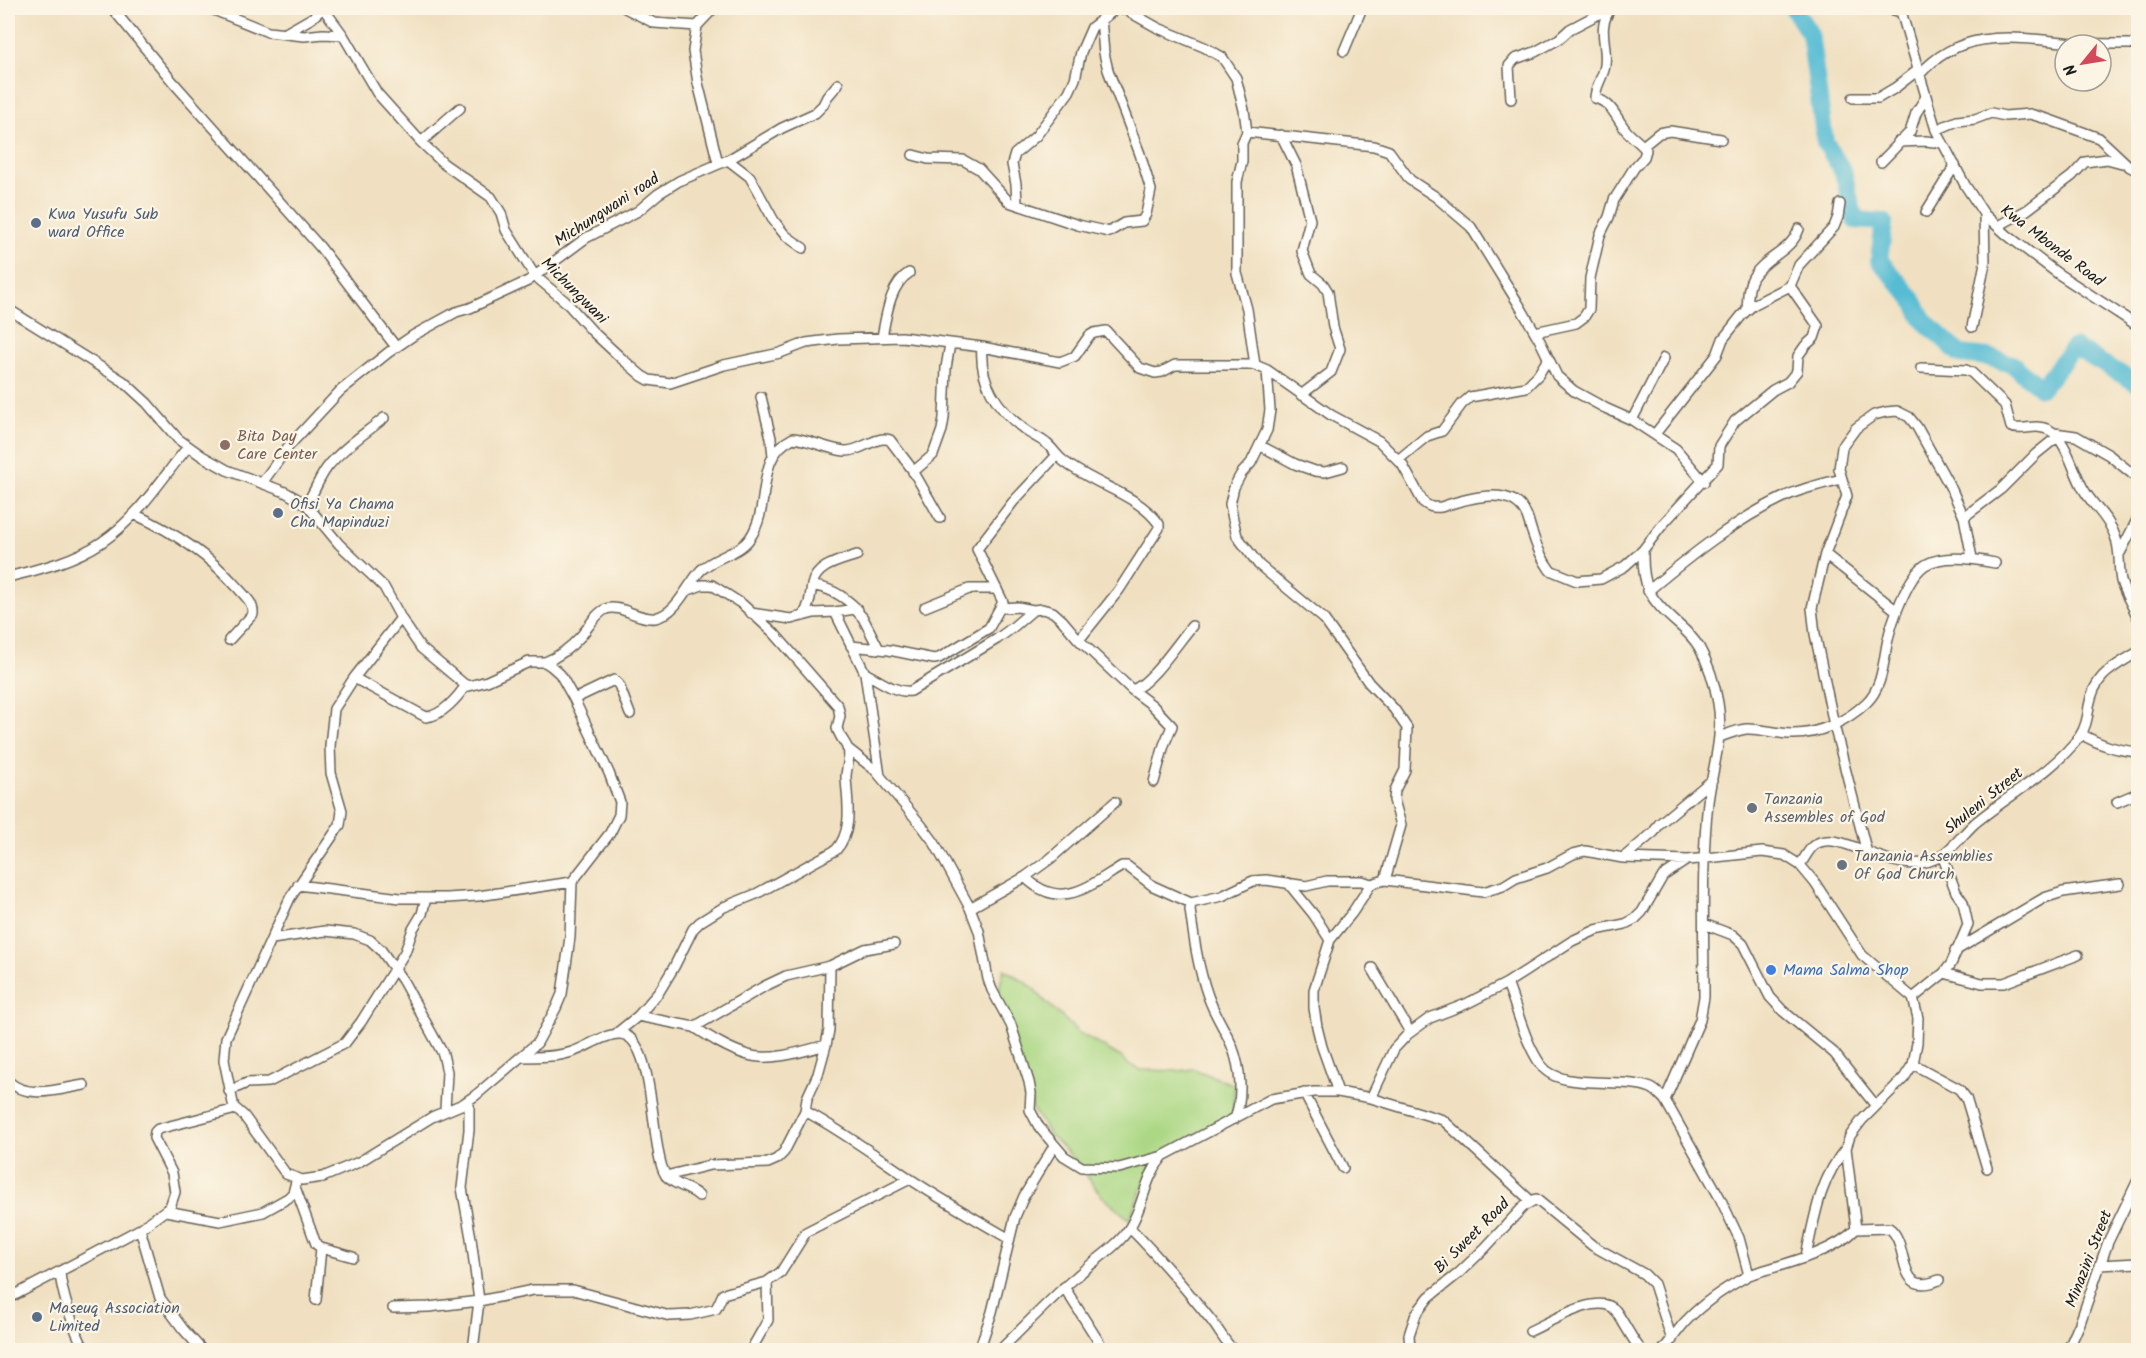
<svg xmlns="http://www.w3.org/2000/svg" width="2146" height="1358" font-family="Kalam,sans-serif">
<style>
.green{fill:#acd885;stroke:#647a50;stroke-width:1.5}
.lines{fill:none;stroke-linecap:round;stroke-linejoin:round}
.river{stroke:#56bcd4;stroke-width:18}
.street-casing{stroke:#666156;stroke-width:12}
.street{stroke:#fff;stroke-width:9}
.service-dot{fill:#5c6f8a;stroke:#fcf5e5;stroke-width:2}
.education-dot{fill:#8d6e63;stroke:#fcf5e5;stroke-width:2}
.worship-dot{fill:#6b7280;stroke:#fcf5e5;stroke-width:2}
.shop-dot{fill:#3f7fe0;stroke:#fcf5e5;stroke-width:2}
.labels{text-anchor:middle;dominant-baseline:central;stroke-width:4.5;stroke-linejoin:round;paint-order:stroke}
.street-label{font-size:16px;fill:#1c1c1c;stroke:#fcf5e5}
.service-label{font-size:16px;fill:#4e5e75;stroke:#fcf5e5;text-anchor:start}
.education-label{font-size:16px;fill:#785e54;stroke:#fcf5e5;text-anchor:start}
.worship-label{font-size:16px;fill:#5b616d;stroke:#fcf5e5;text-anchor:start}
.shop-label{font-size:16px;fill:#366cbe;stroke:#fcf5e5;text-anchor:start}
</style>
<rect width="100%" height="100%" fill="#fcf5e5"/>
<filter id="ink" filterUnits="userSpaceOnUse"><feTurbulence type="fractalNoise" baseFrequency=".0167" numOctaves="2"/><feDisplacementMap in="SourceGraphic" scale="12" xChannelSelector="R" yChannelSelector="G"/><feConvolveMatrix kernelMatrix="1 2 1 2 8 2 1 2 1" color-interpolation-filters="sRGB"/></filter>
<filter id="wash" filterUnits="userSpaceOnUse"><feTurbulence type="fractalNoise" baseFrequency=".008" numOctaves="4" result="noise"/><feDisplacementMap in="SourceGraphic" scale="24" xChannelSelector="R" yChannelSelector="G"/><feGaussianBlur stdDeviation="1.35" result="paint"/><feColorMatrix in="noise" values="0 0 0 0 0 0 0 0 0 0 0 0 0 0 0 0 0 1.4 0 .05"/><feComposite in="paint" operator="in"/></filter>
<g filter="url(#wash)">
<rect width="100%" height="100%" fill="#f0e0c1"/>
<path class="green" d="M1004,969L1031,986L1045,1001L1079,1033L1121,1057L1128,1064L1141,1070L1179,1071L1194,1069L1234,1085V1115L1155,1158L1129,1219L1102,1196L1072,1157L1049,1134L1033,1110L1010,1031L1000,1010L995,1006Z"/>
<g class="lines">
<path class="river" d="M1793,8L1810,34L1825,142L1843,172L1855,220L1884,222L1879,260L1912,298L1924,321L1960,354L1988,357L2012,364L2041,388L2074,347L2138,384"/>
</g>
</g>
<g filter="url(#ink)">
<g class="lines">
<g class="street-casing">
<path id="street" d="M112,8L173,82L320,247L396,347
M209,8L268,32L304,36L323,34L343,35L377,93L421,142L444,164L491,197L501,213L506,230L535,276L566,302L593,332L621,358L642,376L649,380L670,383L724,365L780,353L806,343L838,339L902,337L982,347L1060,362L1075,356L1089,336L1094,333L1106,331L1140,368L1155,373L1162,372L1175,365H1255L1267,370L1331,415L1379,441L1402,464L1423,502C1429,507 1433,508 1441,507C1465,499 1512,484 1526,514C1529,520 1530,527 1532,532C1536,545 1542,559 1550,570L1577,581L1601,579L1625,566L1643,550L1663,524L1718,464L1719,446L1735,421L1773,390L1788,382L1797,371L1798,356L1805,346L1814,338L1818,326L1790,286
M625,8L654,23L697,26
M714,8L697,26L693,51L698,83L718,163
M1115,8L1126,10L1158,28L1204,47L1222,57L1236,78L1244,110L1247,132L1242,143V161L1237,182V273L1247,309L1255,365
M1886,8L1901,12
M1900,8L1936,130L1965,185L1984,214L2007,235L2057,273L2138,326
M284,34L312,18L323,8L343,35
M1344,51L1362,8
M1919,75C1962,26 2016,38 2074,43C2095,44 2117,44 2138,44
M1853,98H1878L1895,88L1918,70
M1511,99L1509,66L1515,59L1535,52L1559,39L1570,29L1610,8
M1936,130L1957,121L1975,119L1991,113L2005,116L2030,114L2047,119L2099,138L2130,167L2138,171
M1247,132L1374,146L1389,151L1410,180L1436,197L1471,227L1518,303L1539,339L1557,376L1574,391L1605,408L1632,420L1676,449L1704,482
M1281,135L1296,165L1310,220L1302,251L1311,274L1323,284L1328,292L1333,327L1340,349L1331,372L1301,395
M421,142L460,108
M1898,142L1926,141L1943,143
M1643,146L1659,133L1670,131L1721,139
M913,155L928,159L963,160L979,169L1009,202L1078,225L1109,232L1124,223L1142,221L1146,214L1151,190L1140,154L1108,70L1104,53L1101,19
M728,160L750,177L774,221L785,235L803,248
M1881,162L1910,132L1916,113L1926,97
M1017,203L1016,184L1012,164L1015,154L1036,136L1069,92L1075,79L1081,52L1092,27L1117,8
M1926,212L1955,165
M1998,226L2027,210L2072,176L2085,162L2107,159L2122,163
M8,309L123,381L147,403L178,439L202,456L227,470L285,492L306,504L339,544L384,587L402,620L421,648L464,684L469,686L487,681L529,662H545L551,666L560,674L574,699L609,773L620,802L619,815L610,833L572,882L570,937L562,994L556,1008L537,1043L476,1095L463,1104L432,1117L359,1162L323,1177L302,1180L286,1174L244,1116L236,1109L158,1129L155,1132L154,1138L172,1173L175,1192L170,1207L140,1229L11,1297
M1747,310C1748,300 1747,287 1753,277C1765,257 1791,252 1799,229
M1972,327L1985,263L1984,214
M1535,332L1576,323L1584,317L1589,309L1590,278L1600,235L1609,217L1614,200L1634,168L1644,157L1646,150C1640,142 1631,137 1625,129C1615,116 1612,103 1595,98C1595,86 1604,76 1605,65C1608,43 1596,29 1611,8
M882,337C886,317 890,284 909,273
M982,347C979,381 997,409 1024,429C1031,435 1040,438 1047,444C1052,448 1055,453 1060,458C1068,466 1080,472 1091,478C1114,491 1143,501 1159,524V528L1119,590L1079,640
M1921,368L1966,370L1972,373L2005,405L2011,427C2022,432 2037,422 2051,431C2067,441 2074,474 2084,490C2093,506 2109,518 2115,536C2121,551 2118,566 2121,581C2124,593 2133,606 2138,618
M1267,370L1270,410L1267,430L1251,463L1241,474L1234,487L1230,504L1233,519L1237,536L1259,565L1323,618L1369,683L1394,709L1407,728L1405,770L1395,790L1394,800L1401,825L1385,880
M761,397L771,438L773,456
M1632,420L1664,358
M2054,433L2076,436L2109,455L2135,476
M1655,434L1717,355L1723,339L1742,315L1753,305L1790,286L1799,265L1834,227L1838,217L1840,204
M1261,446L1295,464L1315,471L1325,472L1343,467
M1398,460L1427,436L1442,431L1462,404L1470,397L1526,387L1538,375L1548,359
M913,472L933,455L942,430L944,418L946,368L950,344
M262,483L288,447L340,391L389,352L414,335L456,312L470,308L528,281L586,238L638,211L658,194L679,181L728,160L782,128L815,113L823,105L827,97L838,84
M306,504C316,491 319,476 330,464C345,446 366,433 384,418
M134,514C174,532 208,554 237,587C244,595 254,603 253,614L229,640
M1964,517L2001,489L2036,454L2057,437
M1643,550C1642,589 1650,599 1678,624C1685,630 1694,639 1699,647C1708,663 1715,685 1718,703C1724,737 1712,769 1708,802C1701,866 1704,933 1704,997L1700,1020L1665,1100
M2120,553L2138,518
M1825,554L1897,611
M8,577C40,569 74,561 102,542C138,518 161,479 188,447
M812,586C830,587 845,597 858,610
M1648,591C1690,556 1735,520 1784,497C1802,488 1823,484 1841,479
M925,607L969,589H997
M1001,608L1018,607L1033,610
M835,612L865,673L880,776
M751,613L791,619L814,613L835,612L855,609L863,618L879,649
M803,616C810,605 810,597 812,585C816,565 840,561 857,555
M851,646L889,650L934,659L939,658L989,628L1003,602L977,549L1013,502L1057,455
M545,662C558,657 572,646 581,636C588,628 596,613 606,609C621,604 638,620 655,618C677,614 687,585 701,570C716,556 739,554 750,538C773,504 753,458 793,438C811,440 827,449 845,451C861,452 875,435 890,440L912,469L940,518
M865,673C879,680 895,693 911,691L997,639L1012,628L1033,610L1042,609L1053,612L1062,620L1079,640L1132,690C1151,684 1178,642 1192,626
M354,678L426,717C442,716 458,697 466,685
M1132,690L1152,705L1172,726L1164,745L1154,782
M574,699L614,680L619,685L630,714
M2081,734C2100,745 2116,750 2138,752
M1720,737C1728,734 1737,730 1746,729C1760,728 1777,734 1791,734C1818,735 1847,721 1866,703C1882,688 1883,665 1887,644C1891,623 1908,574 1927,564C1945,554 1976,559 1995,563
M847,748L875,770L922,826L934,842L970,908L979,931L988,979L992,990L1011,1025L1029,1082L1031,1093L1030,1110L1039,1127L1064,1156L1082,1167L1119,1168L1163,1156
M2117,802L2138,793
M1867,853L1834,725L1815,634L1812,608L1825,554L1847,496L1839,469L1842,447L1856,428L1874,415L1886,412L1897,411L1909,417L1917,427L1952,490L1964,517L1972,558
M1623,858L1654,832L1659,824L1712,780
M1800,865C1804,859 1808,851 1813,846C1842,823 1895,886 1942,855C1955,846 1964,833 1975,823C2010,794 2052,773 2080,736C2086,727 2088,717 2089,706C2095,674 2112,668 2138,652
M1025,877C1060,912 1089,886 1122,866H1127L1153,886L1191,903
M1288,883L1314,915L1330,940
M298,885L400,898H447L478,896L572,882
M970,908L1025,877L1050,859L1115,802
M1704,924L1733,935L1743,944L1770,997L1783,1011L1834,1053L1876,1106
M272,939L325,931L354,934L370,940L381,950L403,981L443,1054L447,1072L445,1110
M1955,951L2044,898L2063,892L2120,884
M1372,968L1410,1032
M1944,973L1982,983H2004L2078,955
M1507,983C1517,1008 1525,1043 1541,1065C1560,1092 1621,1076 1651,1088C1656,1090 1661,1096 1665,1100L1720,1198L1739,1238L1749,1275
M1913,998L1944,973L1951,964L1968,925L1963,902L1956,892L1942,855
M638,1016L694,1027L765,986L786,976L830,966L865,949L894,944
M694,1027C711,1038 728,1049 748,1055C770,1062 804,1051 826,1045
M617,1033L638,1016L659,992L674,967L693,929L700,922L724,907L756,894L836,850C854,830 847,801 846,777C846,768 851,758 848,749C845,742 839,736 837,728L840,716L838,706L774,633L742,604L712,585H702L686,591
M522,1057C538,1057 557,1057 572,1052C587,1047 604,1034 619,1034C656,1033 650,1150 665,1174C672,1185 690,1187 699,1196
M1913,1064L1959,1089L1966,1098L1987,1168
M8,1081C28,1100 59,1089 84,1085
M229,1091L247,1083L269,1082L345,1043L361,1022L405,952L413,929L422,914L426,898
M1338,1092L1322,1047L1317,1027L1314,1008V990L1330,940L1352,913L1371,884L1385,880L1483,892L1503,886L1516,878L1547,868L1573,854L1585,851L1623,858L1688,860L1762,852L1784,855L1800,865L1815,883L1862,955L1913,998L1918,1018L1917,1043L1913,1064L1904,1078L1862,1120L1850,1136L1846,1148L1856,1229C1832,1254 1782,1264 1749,1275C1727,1287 1704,1302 1687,1320C1678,1329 1671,1341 1663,1350
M1304,1093L1343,1168
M1371,1098L1394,1049L1408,1034L1430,1018L1466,1004L1507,983L1572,941L1596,930L1625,924L1635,919L1642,912L1663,876L1687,860
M469,1100V1130L462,1188L471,1238L479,1301L473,1350
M234,1108L224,1060L226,1038L290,898L340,825L342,811L331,773L330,746L334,709L354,678L401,618
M805,1111C842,1131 875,1155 910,1179C942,1200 975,1219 1008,1238
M1235,1119C1243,1096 1241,1069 1232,1046C1225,1029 1214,1014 1208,996C1198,968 1194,939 1190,910L1191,903L1222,896L1253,881L1266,880L1306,886L1327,881H1362L1371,884
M666,1176L710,1165L768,1163L777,1159L784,1152L805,1111L807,1098L818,1074L826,1045L829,1030L830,966
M295,1187L316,1244L321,1248L353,1257
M166,1211L220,1221L263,1212L288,1198L293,1193L297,1178
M1130,1228C1159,1257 1185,1288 1211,1320C1219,1330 1224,1341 1233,1350
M140,1229L160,1298L183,1329L202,1350
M1856,1229L1889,1228C1911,1243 1894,1299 1939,1280
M1806,1256C1815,1216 1819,1181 1846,1148
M2099,1265L2138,1263
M60,1272C61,1292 75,1333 85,1350
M1064,1287L1104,1350
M316,1300L321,1248
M393,1308L429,1307L479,1301L533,1290H573L670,1316L690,1315L716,1309L723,1294L767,1282L781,1272L806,1232L910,1179
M1530,1331C1549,1323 1600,1290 1616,1311C1625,1324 1631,1338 1641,1350
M751,1350L768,1320L767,1282
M979,1350L992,1312L1015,1217L1024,1196L1054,1146
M1000,1350C1025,1326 1049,1300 1076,1277C1093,1261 1118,1247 1130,1227C1145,1203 1143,1180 1163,1156L1271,1099L1314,1092H1338L1371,1098L1443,1120L1531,1201
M1410,1350L1409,1335L1416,1314L1429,1297L1459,1273L1485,1248L1524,1206L1536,1199L1593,1246L1644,1274L1654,1284L1672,1340
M2068,1350L2080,1323L2108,1242L2138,1180"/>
</g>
<use href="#street" class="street"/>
</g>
</g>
<g class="service-dot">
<circle cx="36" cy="223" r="6"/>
<circle cx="278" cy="513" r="6"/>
<circle cx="37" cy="1317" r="6"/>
</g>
<circle class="education-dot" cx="225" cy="445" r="6"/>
<g class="worship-dot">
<circle cx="1752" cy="808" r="6"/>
<circle cx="1842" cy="865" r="6"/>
</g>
<circle class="shop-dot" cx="1771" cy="970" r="6"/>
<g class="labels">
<g class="street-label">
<text transform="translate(607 210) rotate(-33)">Michungwani road</text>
<text transform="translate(2052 246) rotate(37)">Kwa Mbonde Road</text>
<text transform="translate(574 291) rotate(45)">Michungwani</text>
<text transform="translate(1984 801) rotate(-39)">Shuleni Street</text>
<text transform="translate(1472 1236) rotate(-45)">Bi Sweet Road</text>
<text transform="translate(2089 1259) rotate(-69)">Minazini Street</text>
</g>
<g class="service-label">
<text x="48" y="214">Kwa Yusufu Sub<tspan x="48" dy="18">ward Office</tspan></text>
<text x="290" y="504">Ofisi Ya Chama<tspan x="290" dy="18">Cha Mapinduzi</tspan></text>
<text x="49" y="1308">Maseuq Association<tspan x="49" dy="18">Limited</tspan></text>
</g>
<g class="education-label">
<text x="237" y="436">Bita Day<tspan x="237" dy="18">Care Center</tspan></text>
</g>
<g class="worship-label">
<text x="1764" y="799">Tanzania<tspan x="1764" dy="18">Assembles of God</tspan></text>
<text x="1854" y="856">Tanzania Assemblies<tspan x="1854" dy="18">Of God Church</tspan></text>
</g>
<g class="shop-label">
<text x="1783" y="970">Mama Salma Shop</text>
</g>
</g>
<rect width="2146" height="1358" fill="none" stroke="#fcf5e5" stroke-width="30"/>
<g transform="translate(2083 63) rotate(240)"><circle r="28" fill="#fcf5e5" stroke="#a29e95" stroke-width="1.5"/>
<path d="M0-4.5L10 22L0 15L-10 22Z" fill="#d1495b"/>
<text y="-9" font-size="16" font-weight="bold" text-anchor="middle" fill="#1c1c1c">N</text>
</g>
</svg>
